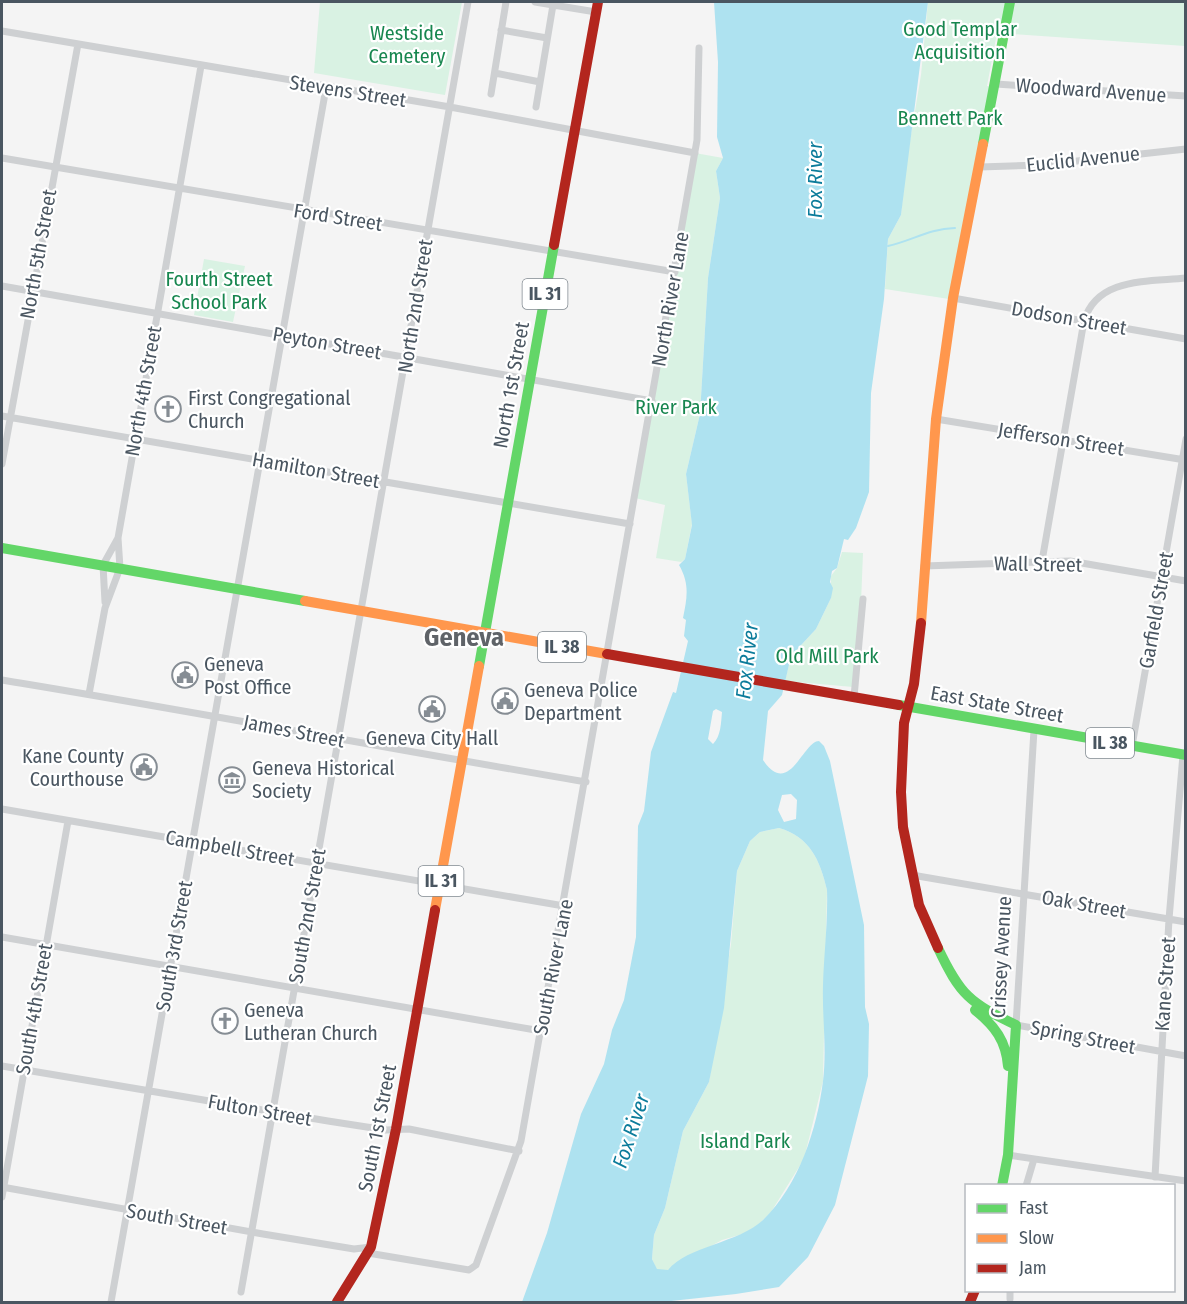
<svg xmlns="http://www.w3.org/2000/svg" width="1187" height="1304" font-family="'Fira Sans Condensed',sans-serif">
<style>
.green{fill:#d9f2e3}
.water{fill:#aee2f0;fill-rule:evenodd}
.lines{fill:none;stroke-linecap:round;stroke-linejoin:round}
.stream{stroke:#aee2f0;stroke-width:2}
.street{stroke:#ced0d2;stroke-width:7}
.fast{stroke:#63d668;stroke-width:10}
.slow{stroke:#ff974d;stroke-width:10}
.jam{stroke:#b3261e;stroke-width:10}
.labels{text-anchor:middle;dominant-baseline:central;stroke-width:4.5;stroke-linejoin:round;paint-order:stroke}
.shield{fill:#fff;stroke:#808990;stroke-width:1.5}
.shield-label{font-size:18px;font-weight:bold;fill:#4a5661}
.park-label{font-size:20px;fill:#17864f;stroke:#fff}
.street-label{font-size:20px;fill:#4a5661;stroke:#fff}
.poi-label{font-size:20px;fill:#4a5661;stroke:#fff;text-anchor:start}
.water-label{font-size:21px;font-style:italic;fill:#0c7c9b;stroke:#fff}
.district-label{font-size:26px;font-weight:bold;fill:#5f6368;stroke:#fff}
</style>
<rect width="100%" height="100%" fill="#f4f4f4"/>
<path class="green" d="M320,2H462L445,95L314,73Z
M928,2H1185V46L997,33L987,86L992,87L949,299L885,289L888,239L901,215L906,165L921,75Z
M695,153L723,158L716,171L720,198L708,278L700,414L686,474L692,524L685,559L681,562L656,558L665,505L635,498Z
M204,259L245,266L233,322L194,315Z
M842,552L863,553L860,628L853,687L785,681L791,656L816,629L831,598V576L837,568Z
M779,828C810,837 820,860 827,890L823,1081L804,1159L771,1212L758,1225L743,1234L722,1240L668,1270H657L652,1259L654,1235L665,1208L683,1131L709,1082L731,944L737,871L750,841L760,832Z"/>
<path class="water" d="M714,2H928L901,215L888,239L884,299L871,393L869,492L856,528L848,540L844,539L837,568L832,571L830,582L833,588L831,598L816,629L791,656L782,695L768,711L763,760C789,799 803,741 819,741L824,746L830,761L864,925L865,1007L869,1024L868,1076L835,1205L808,1257L779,1287L736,1294L662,1302H522L547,1233L581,1114L604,1064L612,1030L624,1000L636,937L638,826L644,811L651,752L673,692L676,693L688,641L684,636L686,620L683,618C687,598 690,584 679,565L685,559L692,525L686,474L700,414L708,278L720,198L716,171L723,158L717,137L718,62ZM716,709L722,712C721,723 721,736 713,744L708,739L713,711ZM791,794L797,800L796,819L784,822L778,810L782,795ZM779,828C810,837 820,860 827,890C828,922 824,953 823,985C822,1017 827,1049 823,1081C817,1129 799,1185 763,1220C739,1243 687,1246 668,1270L657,1269L652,1259L654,1235L665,1208L683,1131L709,1082L724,1008L737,871L750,841L760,832Z"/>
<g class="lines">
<path class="stream" d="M888,246C914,240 928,229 955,228"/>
<path class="street" d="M535,2L596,12
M501,30L547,38
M2,31L450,107L695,153
M495,73L540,82
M996,84L1186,96
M491,94L506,2
M536,107L553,5
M2,158L675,272
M980,167L1041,165L1186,149
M2,286L652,401
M953,298L1186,339
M2,416L630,524
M936,419L1185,460
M2,464L78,44
M1042,561L1084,321C1097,277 1148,282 1186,278
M924,566L1070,561L1186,581
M105,602L103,565L118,538
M2,680C197,712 391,749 586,782
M89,694L105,608L120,568L118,538L201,66
M854,697L863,599
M1034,730L1016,1025L1186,1056
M1132,746L1186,439
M2,809L564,906
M912,875L1186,922
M2,937L541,1031
M2,1066L328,1121L386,1130L409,1129L519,1151
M1008,1155L1186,1181
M1155,1177L1169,919L1183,755
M1026,1186L1034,1159
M2,1187L263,1234L354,1249L371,1247
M2,1197L68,821
M368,1253L469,1270L476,1265L521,1141L697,140L699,48
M241,1292L468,2
M1010,1299V1290
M111,1302L326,88"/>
<path class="fast" d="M983,144L1010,2
M2,548L305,601
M479,666L554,245
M899,705L1186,755
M938,948C960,995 970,1003 1016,1025L1008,1155L1002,1186
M975,1010C995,1026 1006,1041 1008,1066"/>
<path class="slow" d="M305,601L607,654
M921,623L936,419L953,298L983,144
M435,910L479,666"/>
<path class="jam" d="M554,245L598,2
M921,623L914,684L904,723L901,792L903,827L919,905L938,948
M607,654L899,705
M337,1302L371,1247L396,1129L435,910
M970,1302L975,1290"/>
</g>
<defs>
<g id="church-ring" transform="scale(1.35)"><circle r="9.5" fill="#fff" stroke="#868d94" stroke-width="1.5"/><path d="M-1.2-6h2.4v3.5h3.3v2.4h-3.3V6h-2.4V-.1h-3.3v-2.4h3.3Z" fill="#868d94"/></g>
<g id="civic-ring" transform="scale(1.35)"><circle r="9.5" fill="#fff" stroke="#868d94" stroke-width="1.5"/><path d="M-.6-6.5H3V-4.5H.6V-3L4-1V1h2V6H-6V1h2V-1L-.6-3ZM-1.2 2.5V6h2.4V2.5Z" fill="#868d94"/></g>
<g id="museum-ring" transform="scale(1.35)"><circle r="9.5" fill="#fff" stroke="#868d94" stroke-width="1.5"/><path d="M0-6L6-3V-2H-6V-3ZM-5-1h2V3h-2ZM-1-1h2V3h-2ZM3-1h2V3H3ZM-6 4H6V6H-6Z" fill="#868d94"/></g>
</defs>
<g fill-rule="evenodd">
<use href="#church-ring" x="168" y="409"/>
<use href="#civic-ring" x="185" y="675"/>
<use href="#civic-ring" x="505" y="701"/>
<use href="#civic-ring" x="432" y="709"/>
<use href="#civic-ring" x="144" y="767"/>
<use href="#museum-ring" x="232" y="780"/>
<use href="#church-ring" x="225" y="1021"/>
</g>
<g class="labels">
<g class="shield">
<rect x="522.5" y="279" width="45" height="30" rx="4.5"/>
<rect x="538" y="632" width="48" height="30" rx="4.5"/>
<rect x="1086" y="728" width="48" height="30" rx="4.5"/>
<rect x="418.5" y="866" width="45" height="30" rx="4.5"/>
</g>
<g class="shield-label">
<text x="545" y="294">IL 31</text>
<text x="562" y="647">IL 38</text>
<text x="1110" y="743">IL 38</text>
<text x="441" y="881">IL 31</text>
</g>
<g class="park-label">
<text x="960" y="29">Good Templar<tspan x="960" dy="23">Acquisition</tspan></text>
<text x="407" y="33">Westside<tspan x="407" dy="23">Cemetery</tspan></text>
<text x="950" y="118">Bennett Park</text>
<text x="219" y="279">Fourth Street<tspan x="219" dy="23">School Park</tspan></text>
<text x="676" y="407">River Park</text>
<text x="827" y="656">Old Mill Park</text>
<text x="745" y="1141">Island Park</text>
</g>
<g class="street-label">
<text transform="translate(1091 90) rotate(4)">Woodward Avenue</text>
<text transform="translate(348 91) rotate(9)">Stevens Street</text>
<text transform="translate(1083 159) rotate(-6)">Euclid Avenue</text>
<text transform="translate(338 217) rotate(9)">Ford Street</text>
<text transform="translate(38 254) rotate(-80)">North 5th Street</text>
<text transform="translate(670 299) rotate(-80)">North River Lane</text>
<text transform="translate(415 306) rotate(-81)">North 2nd Street</text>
<text transform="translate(1069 318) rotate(10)">Dodson Street</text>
<text transform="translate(327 343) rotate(10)">Peyton Street</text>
<text transform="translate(511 385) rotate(-80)">North 1st Street</text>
<text transform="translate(143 391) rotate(-80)">North 4th Street</text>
<text transform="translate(1061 439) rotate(9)">Jefferson Street</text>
<text transform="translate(316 470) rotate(10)">Hamilton Street</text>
<text transform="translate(1038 564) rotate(1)">Wall Street</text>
<text transform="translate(1156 610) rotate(-80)">Garfield Street</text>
<text transform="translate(997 704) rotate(10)">East State Street</text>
<text transform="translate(294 731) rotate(11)">James Street</text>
<text transform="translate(230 848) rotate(10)">Campbell Street</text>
<text transform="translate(1084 904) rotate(10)">Oak Street</text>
<text transform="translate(307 916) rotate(-80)">South 2nd Street</text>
<text transform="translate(174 946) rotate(-80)">South 3rd Street</text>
<text transform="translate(1001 957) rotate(-87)">Crissey Avenue</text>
<text transform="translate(553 967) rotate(-79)">South River Lane</text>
<text transform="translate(1165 984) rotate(-86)">Kane Street</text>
<text transform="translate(34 1009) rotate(-80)">South 4th Street</text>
<text transform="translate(1083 1037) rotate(11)">Spring Street</text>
<text transform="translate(260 1110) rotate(10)">Fulton Street</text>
<text transform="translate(377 1128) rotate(-79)">South 1st Street</text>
<text transform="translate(177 1219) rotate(10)">South Street</text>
</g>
<g class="poi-label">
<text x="188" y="398">First Congregational<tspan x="188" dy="23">Church</tspan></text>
<text x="204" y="664">Geneva<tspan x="204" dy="23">Post Office</tspan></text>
<text x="524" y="690">Geneva Police<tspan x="524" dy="23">Department</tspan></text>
<text x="432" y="738" text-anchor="middle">Geneva City Hall</text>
<text x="124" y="756" text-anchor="end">Kane County<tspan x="124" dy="23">Courthouse</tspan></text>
<text x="252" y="768">Geneva Historical<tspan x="252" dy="23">Society</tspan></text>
<text x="244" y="1010">Geneva<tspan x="244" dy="23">Lutheran Church</tspan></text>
</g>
<g class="water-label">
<text transform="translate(815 180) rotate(-90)">Fox River</text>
<text transform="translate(747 661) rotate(-84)">Fox River</text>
<text transform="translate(631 1131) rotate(-72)">Fox River</text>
</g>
<g class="district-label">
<text x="464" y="637">Geneva</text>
</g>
</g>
<rect width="1187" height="1304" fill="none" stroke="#4a5661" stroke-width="6"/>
<rect x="965" y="1184" width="210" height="108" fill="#ffffff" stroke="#b7bbc0" stroke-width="1.5"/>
<rect x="977" y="1204" width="30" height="9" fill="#63d668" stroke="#b7bbc0" stroke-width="1.5"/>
<text x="1019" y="1214" font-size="18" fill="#4a5661">Fast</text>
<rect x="977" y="1234" width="30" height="9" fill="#ff974d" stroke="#b7bbc0" stroke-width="1.5"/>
<text x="1019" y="1244" font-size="18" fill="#4a5661">Slow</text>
<rect x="977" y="1264" width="30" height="9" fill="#b3261e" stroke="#b7bbc0" stroke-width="1.5"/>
<text x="1019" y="1274" font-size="18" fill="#4a5661">Jam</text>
</svg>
